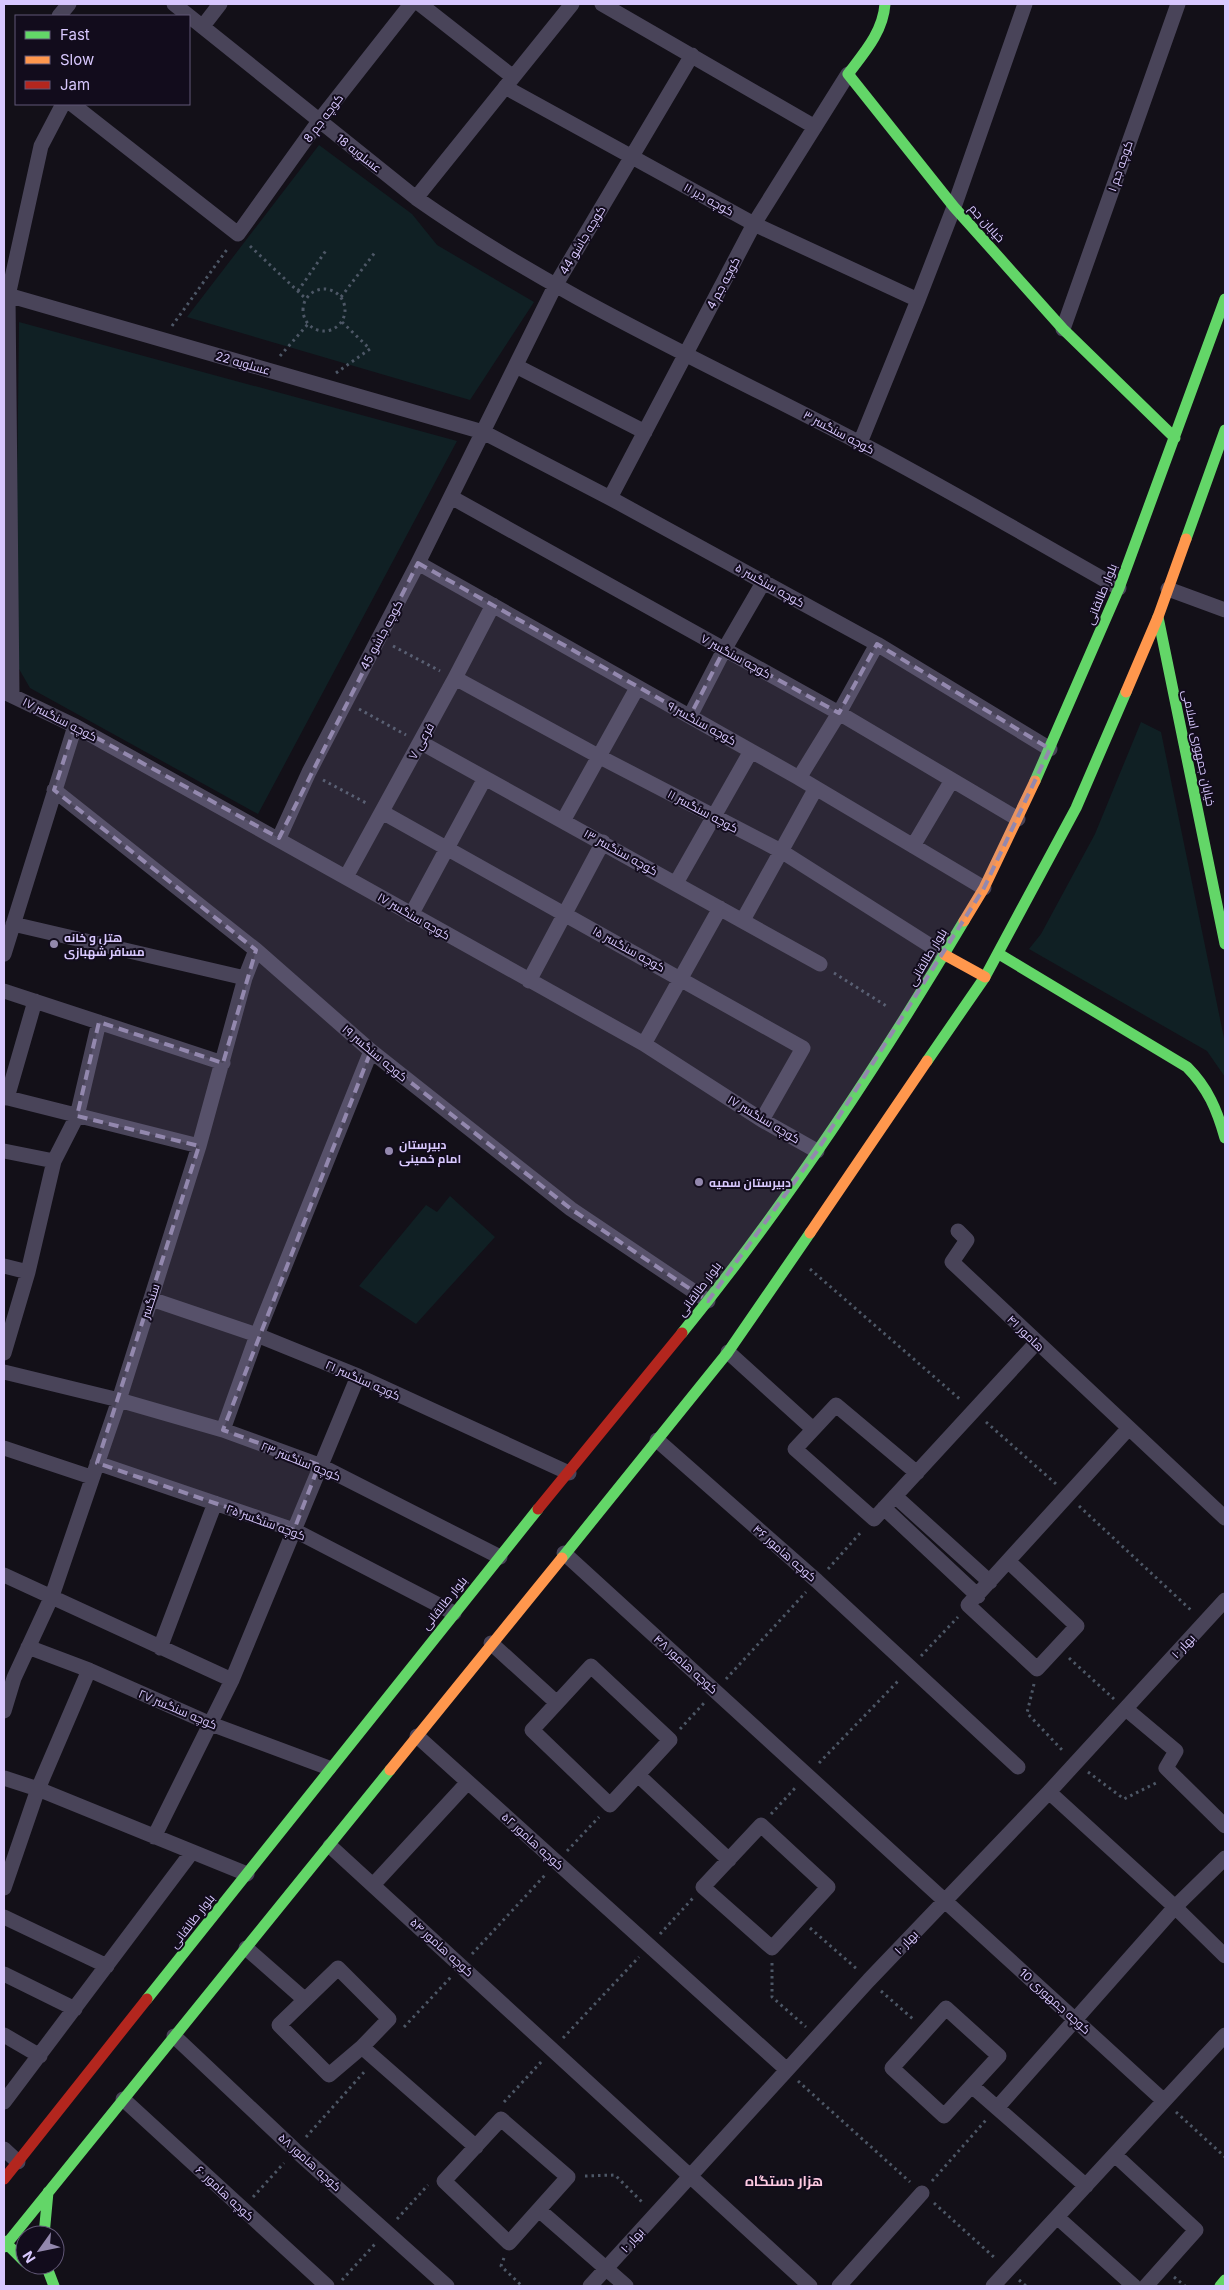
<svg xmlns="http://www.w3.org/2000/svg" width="1229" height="2290" font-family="Inter,Cairo,sans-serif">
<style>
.green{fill:#102024}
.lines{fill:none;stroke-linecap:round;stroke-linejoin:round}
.path{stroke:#4d5766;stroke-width:3;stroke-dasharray:2.5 4;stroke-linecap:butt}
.street{stroke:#494459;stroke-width:15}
.fast{stroke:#63d668;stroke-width:11}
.slow{stroke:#ff974d;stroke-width:11}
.jam{stroke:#b3261e;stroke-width:11}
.marked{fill:#9388ae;fill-opacity:0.2;stroke:#9388ae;stroke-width:4;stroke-dasharray:10 6;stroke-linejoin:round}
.poi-dot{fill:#9388ae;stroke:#120c1c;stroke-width:2}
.labels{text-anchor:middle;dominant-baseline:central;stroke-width:4;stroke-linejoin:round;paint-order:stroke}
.street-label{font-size:12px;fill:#d8c8fe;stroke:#120c1c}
.poi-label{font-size:12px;font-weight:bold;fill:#d8c8fe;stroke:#120c1c;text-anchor:start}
.neighbourhood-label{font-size:14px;font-weight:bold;fill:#fecae1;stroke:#120c1c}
</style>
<rect width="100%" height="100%" fill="#131018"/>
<path class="green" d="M319,145L412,214L437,245L534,302L470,400L187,317Z
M19,322L457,441L258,814L30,688L15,662Z
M1141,722L1161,732L1225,1043V1077L1207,1051L1029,949L1041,934L1095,834Z
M450,1196L495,1237L416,1324L359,1286L426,1205L437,1212Z"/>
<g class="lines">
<path class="path" d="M250,246L306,299
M303 310a21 21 0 1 1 42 0a21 21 0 1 1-42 0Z
M298,291L327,249
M341,297L376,251
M172,326L228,248
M280,356L308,324
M336,373L370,349L342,322
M393,646L440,671
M359,709L406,735
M323,780L368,804
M834,973L888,1007
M810,1269L962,1401
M986,1422L1056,1484
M1079,1506L1193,1612
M828,1569L862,1531
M921,1656L958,1617
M1069,1658L1114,1699
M726,1679L806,1592
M1034,1684L1027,1713L1064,1752
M680,1729L705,1702
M819,1763L900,1679
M1088,1772L1124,1799L1158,1782
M771,1814L796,1787
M567,1851L599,1817
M810,1928L858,1970
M660,1934L693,1898
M472,1954L546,1874
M772,1963V1997L806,2027
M881,1991L914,2020
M404,2027L451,1977
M563,2038L639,1957
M798,2081L910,2182
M504,2102L542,2061
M1176,2112L1225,2157
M306,2137L365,2071
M585,2176L615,2175L644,2204
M932,2181L986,2120
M253,2197L284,2163
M934,2203L996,2259
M397,2219L428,2185
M504,2258L501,2266L522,2286
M1174,2277L1185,2286
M342,2280L375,2244
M1019,2280L1026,2286"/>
<path class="street" d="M174,4L416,198C554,295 709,364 858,442C946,488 1032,539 1119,588
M420,4L513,77
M602,4L815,127
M59,16L69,4
M203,26L220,4
M505,87L754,224L918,300
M72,104L238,234L319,121L411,4
M416,198L572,4
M4,294L483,432L610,498L877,644L1050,749
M1063,329L1178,4
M516,366L645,432
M860,443L918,300L954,207L1025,4
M451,497L839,713L1018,819
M610,498L754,224L848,74
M418,563L799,778L984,888
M1168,589L1225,610
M455,678L600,757L781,851L945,955
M4,692L75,726L644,1044L762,1120L817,1151
M12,695L8,296L41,146L63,104
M690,716L724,650L764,581
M420,742L820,964
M799,778L839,713L877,644
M54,790L256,950L371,1051L571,1209L708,1301
M382,812L803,1048L762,1120
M563,821L637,688
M279,838L309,772L418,563L555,286L692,55
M913,846L952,780
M346,877L455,678L493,605
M676,883L751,751
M411,915L485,778
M743,920L816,788
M13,924L245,978
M4,954L75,726
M529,981L603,842
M4,991L223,1063
M644,1044L720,908
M4,1097L199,1146
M7,1098L35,1001
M4,1151L54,1161
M958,1231L967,1240L952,1262L1225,1518
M4,1266L28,1272
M151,1299L257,1335L358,1376L569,1473
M728,1352L813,1429
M4,1353L28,1272L54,1161L77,1116L99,1022
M4,1372L119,1400L223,1430L319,1465L500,1557
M223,1430L257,1335L371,1051
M657,1440L817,1581L1018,1767
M4,1448L91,1477
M97,1463L294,1530L454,1613
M917,1473L836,1405L795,1449L874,1519C928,1460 982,1402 1036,1343
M895,1496L990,1582
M884,1508L978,1596
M564,1553L1164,2101
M1009,1562L1077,1626L1037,1669L968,1605L1128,1429
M4,1575L232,1680
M491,1643L557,1703
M28,1647L89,1670L211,1724L329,1768
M160,1648L215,1503
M591,1666L670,1740L610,1805L532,1730Z
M1126,1709L1176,1751L1166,1768L1225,1826
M4,1711L14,1678L52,1596L119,1400L199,1146L245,978L256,950
M417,1736L787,2070
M638,1775L729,1860
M4,1778L38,1789L247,1874
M1049,1792L1175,1907L1225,1956
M761,1825L828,1887L772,1948L703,1887Z
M154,1837L232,1680L358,1376
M330,1846L810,2286
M373,1885L468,1782
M4,1888L38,1789L89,1670
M4,1917L107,1966
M246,1948L304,1999
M338,1968L389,2019L362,2047L329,2075L279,2025Z
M4,1974L75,2009
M946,2008L999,2056L944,2116L892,2068Z
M4,2035L40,2056
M174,2036L295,2150L447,2286
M362,2047L476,2147
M972,2086L1086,2186
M123,2099L327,2286
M4,2102L192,1852
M997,2108L1175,1907L1225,1858
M501,2119L568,2177L509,2243L444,2181Z
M4,2149L18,2162
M1115,2155L1196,2230L1146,2286
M539,2210L626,2286
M1057,2217L1134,2286
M590,2286L869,1980L1049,1792L1225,1600
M839,2286L922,2193
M993,2286L1225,2035"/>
<path class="fast" d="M885,4C883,32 864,53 848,74L954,207L1063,329L1175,438
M1186,539L1225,430
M1158,617L1225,944
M1035,781L1119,588L1225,299
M999,954L1187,1067C1208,1088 1217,1110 1225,1138
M927,1061L985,977L1076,808L1126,692
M682,1333C787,1204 879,1064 964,921
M562,1558L728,1352L810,1233
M147,1999L538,1509
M44,2235L48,2192
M4,2241L25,2262
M4,2247L390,1770
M46,2265L54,2286
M1220,2286L1225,2280"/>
<path class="slow" d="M1126,692L1158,617L1186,539
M964,921L984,888L1035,781
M945,955L985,977
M810,1233L927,1061
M390,1770L562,1558"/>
<path class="jam" d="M538,1509L682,1333
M4,2179L147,1999"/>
</g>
<path class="marked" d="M418,563L690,716L724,650L839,713L877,644L1050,749L984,888L817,1151L708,1301L571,1209L371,1051L223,1430L319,1465L294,1530L97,1463L199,1146L77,1116L99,1022L223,1063L256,950L54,790L75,726L279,838Z"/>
<g class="poi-dot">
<circle cx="54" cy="944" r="5"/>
<circle cx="389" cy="1151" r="5"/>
<circle cx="699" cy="1182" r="5"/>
</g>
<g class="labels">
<g class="street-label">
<text transform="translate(323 118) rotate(-53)">کوچه جم 8</text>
<text transform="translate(359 153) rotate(38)">عسلویه 18</text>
<text transform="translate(1120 166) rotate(-71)">کوچه جم ۱</text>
<text transform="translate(709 199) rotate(29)">کوچه دیر ۱۱</text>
<text transform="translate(987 223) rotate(48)">خیابان جم</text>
<text transform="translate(582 240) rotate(-59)">کوچه جاشو 44</text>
<text transform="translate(723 283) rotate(-62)">کوچه جم 4</text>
<text transform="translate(243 363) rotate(16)">عسلویه 22</text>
<text transform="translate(839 432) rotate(28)">کوچه سنگسر ۳</text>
<text transform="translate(770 585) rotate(29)">کوچه سنگسر ۵</text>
<text transform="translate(1101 594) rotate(-68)">بلوار طالقانی</text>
<text transform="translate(381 635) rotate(-62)">کوچه جاشو 45</text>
<text transform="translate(736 656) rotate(29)">کوچه سنگسر ۷</text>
<text transform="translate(60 719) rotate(27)">کوچه سنگسر ۱۷</text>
<text transform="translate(702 723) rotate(29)">کوچه سنگسر ۹</text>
<text transform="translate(421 741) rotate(-61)">فرعی ۷</text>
<text transform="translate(1199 748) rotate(78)">خیابان جمهوری اسلامی</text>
<text transform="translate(703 811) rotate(28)">کوچه سنگسر ۱۱</text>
<text transform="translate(621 852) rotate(29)">کوچه سنگسر ۱۳</text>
<text transform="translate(414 916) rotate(30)">کوچه سنگسر ۱۷</text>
<text transform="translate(629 949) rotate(29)">کوچه سنگسر ۱۵</text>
<text transform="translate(927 957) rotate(-59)">بلوار طالقانی</text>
<text transform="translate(375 1053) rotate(40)">کوچه سنگسر ۱۹</text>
<text transform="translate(764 1119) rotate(31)">کوچه سنگسر ۱۷</text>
<text transform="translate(699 1289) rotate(-53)">بلوار طالقانی</text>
<text transform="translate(150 1301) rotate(-72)">سنگسر</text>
<text transform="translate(1026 1333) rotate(44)">هامور ۴۱</text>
<text transform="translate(363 1380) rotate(24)">کوچه سنگسر ۲۱</text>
<text transform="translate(301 1461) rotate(22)">کوچه سنگسر ۲۳</text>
<text transform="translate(266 1522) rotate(20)">کوچه سنگسر ۲۵</text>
<text transform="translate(785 1553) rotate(41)">کوچه هامور ۴۶</text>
<text transform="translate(444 1603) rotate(-51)">بلوار طالقانی</text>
<text transform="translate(1183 1646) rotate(-47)">بهار ۱۰</text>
<text transform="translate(686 1664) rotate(42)">کوچه هامور ۴۸</text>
<text transform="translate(178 1709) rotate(23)">کوچه سنگسر ۲۷</text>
<text transform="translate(533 1841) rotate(42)">کوچه هامور ۵۲</text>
<text transform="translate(192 1921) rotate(-52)">بلوار طالقانی</text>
<text transform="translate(906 1942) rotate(-46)">بهار ۱۰</text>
<text transform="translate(442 1947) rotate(42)">کوچه هامور ۵۴</text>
<text transform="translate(1055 2001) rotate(42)">کوچه جمهوری 10</text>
<text transform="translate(310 2162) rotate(42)">کوچه هامور ۵۸</text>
<text transform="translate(225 2193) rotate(43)">کوچه هامور ۶۰</text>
<text transform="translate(632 2240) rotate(-48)">بهار ۱۰</text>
</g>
<g class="poi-label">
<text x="64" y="937">هتل و خانه<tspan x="64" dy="14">مسافر شهبازی</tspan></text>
<text x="399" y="1144">دبیرستان<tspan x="399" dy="14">امام خمینی</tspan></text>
<text x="709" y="1182">دبیرستان سمیه</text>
</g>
<g class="neighbourhood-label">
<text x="784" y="2180">هزار دستگاه</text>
</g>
</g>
<rect width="1229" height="2290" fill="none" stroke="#d8c8fe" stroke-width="10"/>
<rect x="15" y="15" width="175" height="90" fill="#120c1c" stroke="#615776"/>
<rect x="25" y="31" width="25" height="8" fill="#63d668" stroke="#615776"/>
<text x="60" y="40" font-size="15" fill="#d8c8fe">Fast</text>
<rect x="25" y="56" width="25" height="8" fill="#ff974d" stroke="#615776"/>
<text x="60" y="65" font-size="15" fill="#d8c8fe">Slow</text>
<rect x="25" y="81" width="25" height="8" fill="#b3261e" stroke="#615776"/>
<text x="60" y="90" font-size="15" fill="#d8c8fe">Jam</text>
<g transform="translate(40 2250) rotate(237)"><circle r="24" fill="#120c1c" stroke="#615776"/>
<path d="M0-4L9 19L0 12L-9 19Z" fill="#9388ae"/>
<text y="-8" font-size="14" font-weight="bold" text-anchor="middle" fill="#d8c8fe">N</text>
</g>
</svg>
